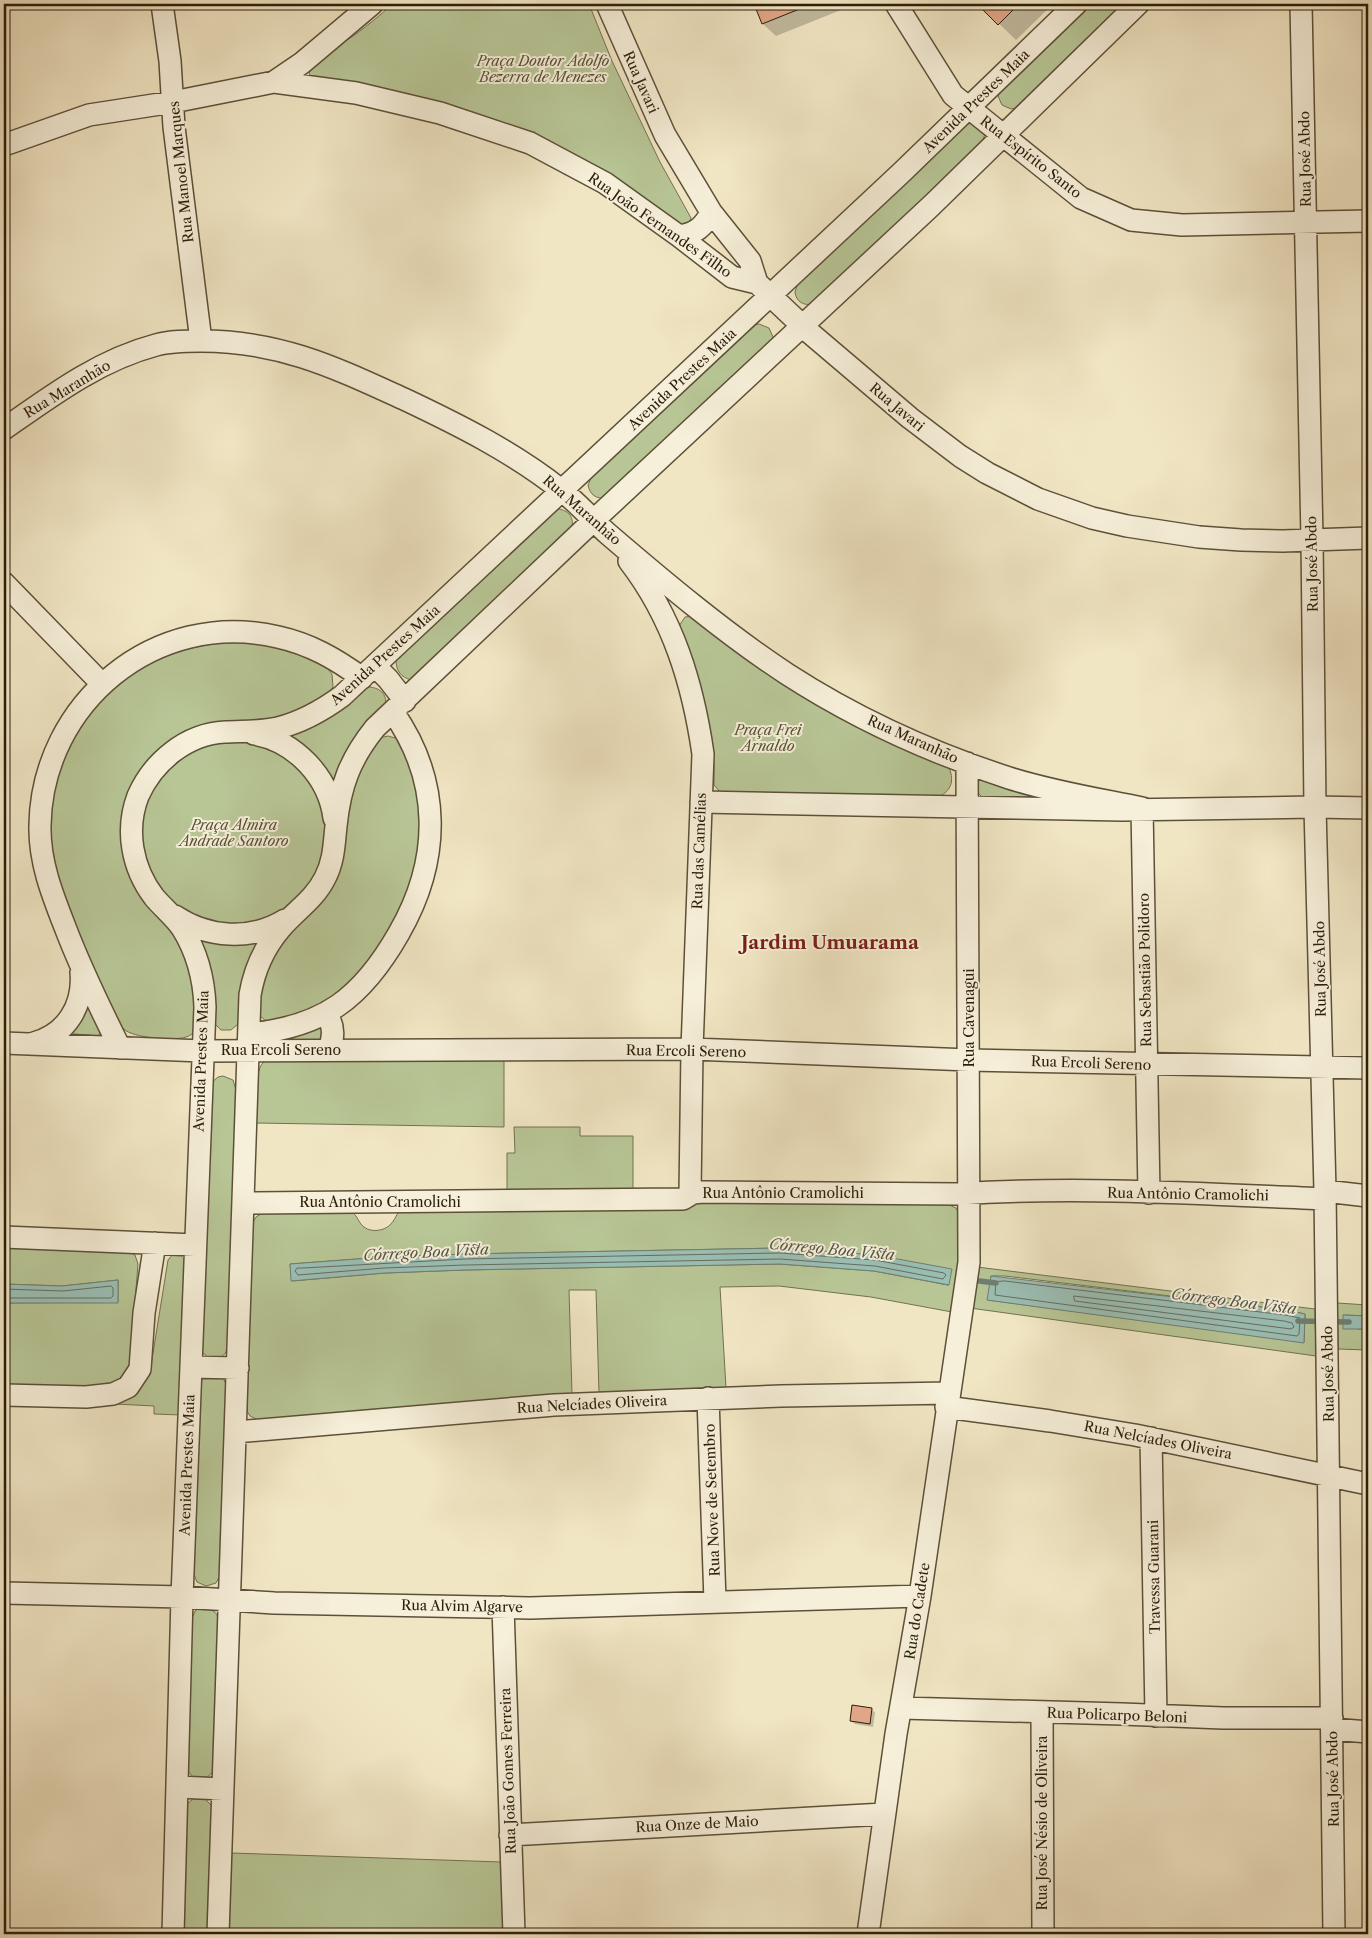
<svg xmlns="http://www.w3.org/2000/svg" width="1372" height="1938" font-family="'Libre Caslon Text',serif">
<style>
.green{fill:#b8c696;stroke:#727250;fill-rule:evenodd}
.water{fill:#9bbfb5;stroke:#6f7f71}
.shadow{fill:#0003}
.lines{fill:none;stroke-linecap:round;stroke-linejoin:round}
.shore{stroke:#646e60;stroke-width:1}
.stream{stroke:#6f7f71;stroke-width:5.5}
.building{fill:#e1a687;stroke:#2c1e0a}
.minor-casing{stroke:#5d5038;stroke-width:24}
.minor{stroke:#f6efd9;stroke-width:21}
.labels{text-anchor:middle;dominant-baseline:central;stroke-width:4;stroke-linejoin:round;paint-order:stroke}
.park-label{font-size:14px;font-style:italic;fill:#565034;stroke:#f6efd9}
.street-label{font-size:14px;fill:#2c1e0a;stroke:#f6efd9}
.water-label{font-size:15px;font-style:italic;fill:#535646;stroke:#f6efd9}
.district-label{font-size:19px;font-weight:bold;fill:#7a1f14;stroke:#f6efd9}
</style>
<rect width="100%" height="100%" fill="#f1e6c4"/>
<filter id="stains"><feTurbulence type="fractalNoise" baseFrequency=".004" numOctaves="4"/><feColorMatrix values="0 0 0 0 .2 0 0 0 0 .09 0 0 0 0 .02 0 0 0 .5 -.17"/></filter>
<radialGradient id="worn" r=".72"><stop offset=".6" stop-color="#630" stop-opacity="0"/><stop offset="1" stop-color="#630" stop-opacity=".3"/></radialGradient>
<path class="green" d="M392,4H589L612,61L660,162L691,218L686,228L610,179L313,80L309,73C311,58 344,43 356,34C369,24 381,15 392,4Z
M1088,4H1126L1016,108L1011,109L1002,105L998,96L1003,87Z
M973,121L985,134L982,143L813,304C804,306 796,302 795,292L798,283L968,122Z
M759,324L769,328L773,337L772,342L606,498C596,499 590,495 588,485L592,476L754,325Z
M559,509C570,511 575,519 571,530L411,680C401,677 396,671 396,660L550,513Z
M693,616L948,766C955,779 952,791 938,797L725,793L720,792L714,785V762L701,690L694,663L679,626L685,617Z
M230,641L252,642L297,652L324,664L332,674L333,687L325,698L276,720L205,727L125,818L194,979L195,1031C192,1034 190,1036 186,1037C175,1041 132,1038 124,1029C107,1014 91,963 82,941C69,911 55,880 51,847C42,781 74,715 128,677C134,672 140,667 146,664C174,650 200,646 230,641Z
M369,687C382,688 388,696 385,708L334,780H331L290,738V735Z
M388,736L399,739L409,760L420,804V849L409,892L378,950L356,978L326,1002L291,1017L267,1022L259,1015L257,1004L267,963L298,921L352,784L379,738Z
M141 833a93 93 0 1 1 186 0a93 93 0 1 1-186 0Z
M979,779L1052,798H983L978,793V781Z
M198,938L261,940L238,1024L231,1030H221L214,1023Z
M87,1009L90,1010L101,1031L98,1036L75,1034L72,1032Z
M322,1026L323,1040H286Z
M504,1059V1127L256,1123C256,1107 252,1069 266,1060Z
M223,1076L233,1080L236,1090L228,1346C225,1358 219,1359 209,1358L201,1351L210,1084L218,1077Z
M514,1127H580V1136H633V1189L507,1190V1153H515Z
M701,1202L947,1204L956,1208L958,1212L960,1261L952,1312L871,1297L779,1286L720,1287L726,1388L599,1393L596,1290H569L572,1395L258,1420L250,1416L247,1411L252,1224L256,1217L264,1212H351C357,1215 357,1219 361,1224C368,1233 382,1232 390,1225C394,1221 396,1216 399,1211ZM780,1248L948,1285L874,1271L780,1264L465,1270L385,1273L292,1281L290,1264L384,1257L465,1254Z
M4,1246L131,1253L135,1255L138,1264L130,1365C127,1369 125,1376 121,1379C107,1392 26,1384 4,1385V1303L118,1302V1280L62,1286L4,1284Z
M181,1253L186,1258L181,1415L154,1414V1406L115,1404L135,1395L150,1372L168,1260L173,1254Z
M977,1267L1315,1309L1316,1356L970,1308ZM991,1276H1005L1286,1310L1305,1314L1304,1342L988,1300Z
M1337,1303L1368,1305V1316L1343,1315L1357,1329H1368V1350L1338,1349Z
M203,1376L223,1377L227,1387L221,1573L216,1583L206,1586L197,1582L193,1572L200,1381Z
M200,1608C211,1609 217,1610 219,1621L214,1767L213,1772L205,1779L194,1778L187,1770L191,1621L195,1611Z
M194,1798L205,1799L212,1806L208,1934H181L186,1805Z
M231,1853L502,1862L504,1934H228Z"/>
<path class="water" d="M780,1248L876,1255L952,1269L949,1285L874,1271L780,1264L465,1270L385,1273L291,1281L290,1264L384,1257L465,1254Z
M991,1276L1286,1310L1305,1314L1304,1343L987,1300Z
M118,1280V1303H4V1284L62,1286Z
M1343,1315L1368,1316V1329H1343Z"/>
<path class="shadow" d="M755,4H856L776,36L763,24Z
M979,4H1053L1016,40Z
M872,1709L875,1713L873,1727L855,1724L851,1721Z"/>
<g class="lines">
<path class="shore" d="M780,1253L875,1260L944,1273L946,1275L943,1279L875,1266L780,1259L465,1265L384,1268L298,1275L295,1271L297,1268H303L465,1259Z
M1005,1281L1285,1315L1300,1318L1299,1334L1297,1336L995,1295L996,1282Z
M4,1289L63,1291L111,1286L113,1288V1296L111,1298H4
M1074,1296L1284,1321L1292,1323L1294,1327L1291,1329L1075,1301Z"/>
<path class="stream" d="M971,1280L996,1283
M1298,1321L1349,1322"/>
</g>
<path class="building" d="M754,4H812L762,24Z
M977,4H1019L998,25Z
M852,1705L872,1708L870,1724L850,1721Z"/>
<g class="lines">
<g class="minor-casing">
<path id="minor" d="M162,4L170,61L174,127L201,341
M607,4L665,135L711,212L750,261L757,283L810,333L910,418L960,456L987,473L1038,499L1092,518L1127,526L1199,537L1241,540L1283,541L1368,538
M896,4L953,95L1081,198L1131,220L1182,225L1368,221
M1301,4L1312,539L1315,807L1325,1191L1334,1934
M274,82L302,63L372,4
M4,145L89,115L173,102L274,82L356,93L440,113L530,143L605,183L679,236L732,277L757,283
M679,236C695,234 704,227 711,212
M4,429C51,396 99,360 156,345C170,341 186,341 201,341C280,341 334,367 404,399C459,425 513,452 561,490C578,503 592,520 608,534C664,582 726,634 787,674C855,718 932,753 1009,778C1053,792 1098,799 1142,808
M629,561C673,618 693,684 703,754L692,1049L690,1194
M4,583L102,684
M375,666L388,679L405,701
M254,734C295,741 329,777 334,818
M701,802L1122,810L1315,807L1368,808
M1142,808L1149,1193
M175,916C208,938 251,941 285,920
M326,1013C334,1025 335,1037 328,1050
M249,1034C324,1027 362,998 399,933C441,860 442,782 393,712
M4,1043L202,1051L692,1049L969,1060L1368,1068
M34,1043C67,1034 84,1005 81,972
M120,1048C100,1008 81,969 65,927C52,894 39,861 40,825C42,703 156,608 278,637C310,644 336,659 362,678
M1325,1191L1368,1196
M243,1203L683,1199L693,1193L703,1192L959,1194C1080,1186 1204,1194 1325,1199
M4,1237L195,1245
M191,1367L238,1368
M4,1395L86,1397L113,1394L128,1387L140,1369L144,1313L155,1243
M708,1398L715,1601
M946,1407L1050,1421L1135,1435L1368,1484
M236,1432L554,1405L781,1396L949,1393
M1151,1438L1156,1716
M4,1593L182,1597L274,1603L530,1608L920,1596
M503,1607L514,1934
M902,1708L1122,1714L1223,1718H1332
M1042,1713L1043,1934
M1332,1729L1368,1732
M178,1787L223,1789
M510,1835L884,1814
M173,1934L182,1597L205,1007C204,978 197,952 182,928C174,916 163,908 154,897C132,868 125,830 138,796C153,762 186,734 225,732C243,731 260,732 278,728C302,722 323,710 342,696L900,174L1076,4
M218,1934L250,995C254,971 264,948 280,929C295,911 314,900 325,878C334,861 334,844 336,826C340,786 350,759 375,728L594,520L931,206L1138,4
M868,1934L896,1734L920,1596L969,1262L967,763"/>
</g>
<use href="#minor" class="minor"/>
</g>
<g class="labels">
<g class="park-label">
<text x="543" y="61">Praça Doutor Adolfo<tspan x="543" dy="16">Bezerra de Menezes</tspan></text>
<text x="768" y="730">Praça Frei<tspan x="768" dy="16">Arnaldo</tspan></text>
<text x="234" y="825">Praça Almira<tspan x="234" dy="16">Andrade Santoro</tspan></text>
</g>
<g class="street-label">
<text transform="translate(641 82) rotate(66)">Rua Javari</text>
<text transform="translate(976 101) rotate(-44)">Avenida Prestes Maia</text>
<text transform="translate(1031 157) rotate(38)">Rua Espírito Santo</text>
<text transform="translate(1305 159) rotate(-91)">Rua José Abdo</text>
<text transform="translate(181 172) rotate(-96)">Rua Manoel Marques</text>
<text transform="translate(660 225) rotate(35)">Rua João Fernandes Filho</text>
<text transform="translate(682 379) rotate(-43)">Avenida Prestes Maia</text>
<text transform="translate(67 389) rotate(-31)">Rua Maranhão</text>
<text transform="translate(897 407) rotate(40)">Rua Javari</text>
<text transform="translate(582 510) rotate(41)">Rua Maranhão</text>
<text transform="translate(1312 564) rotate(-91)">Rua José Abdo</text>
<text transform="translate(385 655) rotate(-42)">Avenida Prestes Maia</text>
<text transform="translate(913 739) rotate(24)">Rua Maranhão</text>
<text transform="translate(699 851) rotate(-88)">Rua das Camélias</text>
<text transform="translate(1320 969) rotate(-91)">Rua José Abdo</text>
<text transform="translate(1145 970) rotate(-91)">Rua Sebastião Polidoro</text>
<text transform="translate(969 1018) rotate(-90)">Rua Cavenagui</text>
<text x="281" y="1050">Rua Ercoli Sereno</text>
<text transform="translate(686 1051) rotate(1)">Rua Ercoli Sereno</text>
<text transform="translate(201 1061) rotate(-88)">Avenida Prestes Maia</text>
<text transform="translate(1091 1063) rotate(2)">Rua Ercoli Sereno</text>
<text x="783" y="1193">Rua Antônio Cramolichi</text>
<text transform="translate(1188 1194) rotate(1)">Rua Antônio Cramolichi</text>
<text x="380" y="1202">Rua Antônio Cramolichi</text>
<text transform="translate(1328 1374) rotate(-91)">Rua José Abdo</text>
<text transform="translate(592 1404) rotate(-3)">Rua Nelcíades Oliveira</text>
<text transform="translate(1158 1440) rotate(11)">Rua Nelcíades Oliveira</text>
<text transform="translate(187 1465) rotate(-88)">Avenida Prestes Maia</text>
<text transform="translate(712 1500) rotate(-92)">Rua Nove de Setembro</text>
<text transform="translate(1154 1577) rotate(-91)">Travessa Guarani</text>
<text transform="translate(462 1606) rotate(1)">Rua Alvim Algarve</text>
<text transform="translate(917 1611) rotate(-81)">Rua do Cadete</text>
<text transform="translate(1117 1715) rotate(2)">Rua Policarpo Beloni</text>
<text transform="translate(508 1771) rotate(-92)">Rua João Gomes Ferreira</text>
<text transform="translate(1333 1779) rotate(-91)">Rua José Abdo</text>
<text transform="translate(1042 1823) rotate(-90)">Rua José Nésio de Oliveira</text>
<text transform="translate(697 1824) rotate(-3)">Rua Onze de Maio</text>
</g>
<g class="water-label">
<text transform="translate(832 1249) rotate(5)">Córrego Boa Vista</text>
<text transform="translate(426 1252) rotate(-3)">Córrego Boa Vista</text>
<text transform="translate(1234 1301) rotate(7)">Córrego Boa Vista</text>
</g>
<g class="district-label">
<text x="830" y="942">Jardim Umuarama</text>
</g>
</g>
<rect width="1372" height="1938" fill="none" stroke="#f1e6c4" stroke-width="20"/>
<rect x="5" y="5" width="1362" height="1928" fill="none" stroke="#2c1e0a" stroke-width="2.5"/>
<rect x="10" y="10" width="1352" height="1918" fill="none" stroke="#2c1e0a"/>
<rect width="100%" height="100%" filter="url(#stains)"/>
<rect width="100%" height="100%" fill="url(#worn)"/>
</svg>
